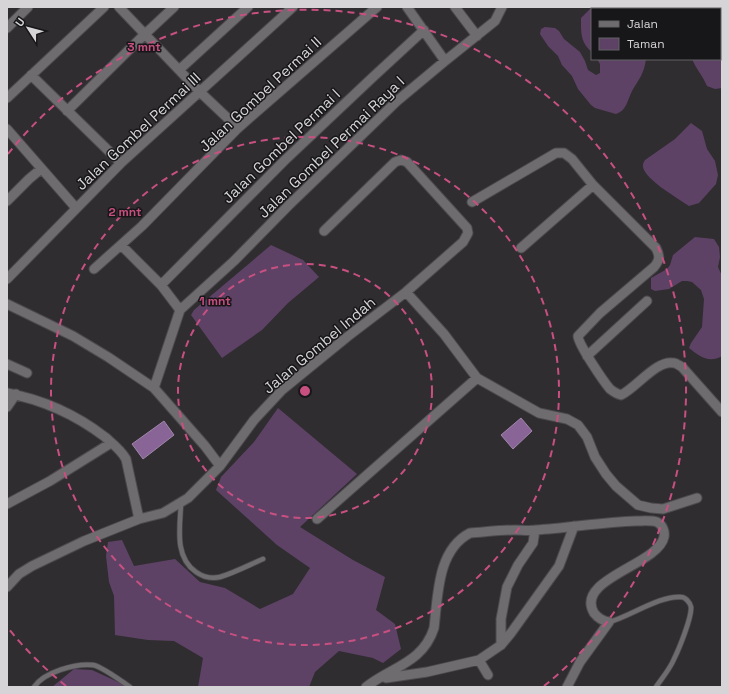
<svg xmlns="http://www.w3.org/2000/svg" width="729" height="694" font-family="'Space Grotesk',sans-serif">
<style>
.green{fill:#5d4266}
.water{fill:#896597;stroke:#a086aa}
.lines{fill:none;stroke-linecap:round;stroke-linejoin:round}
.lane-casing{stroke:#4d4a4e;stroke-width:6}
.street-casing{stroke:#4d4a4e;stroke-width:11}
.lane{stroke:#6f6c70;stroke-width:4.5}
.street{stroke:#6f6c70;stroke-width:9}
.ring{fill:none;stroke:#c85080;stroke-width:2;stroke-dasharray:7 5}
.labels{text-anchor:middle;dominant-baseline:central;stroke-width:3;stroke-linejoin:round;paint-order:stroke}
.street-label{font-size:15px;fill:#d6d4d6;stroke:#171618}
.centre{fill:#c85080;stroke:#171618;stroke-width:2}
.ring-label{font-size:12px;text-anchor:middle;font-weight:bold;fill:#c85080;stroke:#171618;stroke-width:3;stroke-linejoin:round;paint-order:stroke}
</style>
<rect width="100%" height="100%" fill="#302d31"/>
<path class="green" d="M592,7H722V88L715,89L707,86C703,76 696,69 692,59H720V9H592V52C580,43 581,31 581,18Z
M545,27L555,28L559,31L564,39L580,52L585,61L588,70L596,75L600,73V64L597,59H646C644,74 639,79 632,91C627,101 627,110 616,114L595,108L591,105L578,89L572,76L562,65L558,56L548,46L540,34L541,29Z
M691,123L702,131L707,149L715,161L718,175L716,184L699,203L689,206C676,197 651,183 644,170C642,166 643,163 645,160L675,139Z
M695,237L714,239L719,247L720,257L718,267L722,276V356C709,364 699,356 689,348L691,343L702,327L704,299L701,290L692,282L687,281H682L669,289L655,291L651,289V278L667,269L670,265L673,255Z
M271,245L303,260L319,277L288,303L262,330L222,358L191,315L194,310Z
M278,408L357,474L300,527L353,560L385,577L376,610L395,624L401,649L383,663L373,658L339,651L315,672L309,687H198L203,658L174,641L148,640L115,635L114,596L109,582L106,556L108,542L122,540L134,566L175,559L200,582L225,588L260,609L293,594L310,568L277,545L216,490L221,477L254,442Z
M74,669L92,670L129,687H52Z"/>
<path class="water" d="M521,418L532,431L513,449L501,435Z
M164,421L174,435L143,459L132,444Z"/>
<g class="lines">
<g class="lane-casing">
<path id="lane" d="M181,503C180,527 174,557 196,572C203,577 211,579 220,577C234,573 249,565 263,559
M609,622C629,617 660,595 681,597C685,597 690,602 691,607C692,617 679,649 674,659C670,669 662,678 656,687
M34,687C44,672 76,663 93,665C100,666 123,682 130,687"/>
</g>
<g class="street-casing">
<path id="street" d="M119,7L200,92L238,128
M407,7L445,61
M455,7L477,36
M7,28L28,7
M179,70L248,7
M31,75L121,163
M7,98L104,7
M67,111L144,35L174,7
M7,129L76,208
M7,201L29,179L41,169
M472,202L556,153H564L572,159L593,185L656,248C660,256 660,260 654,267L600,313L578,336C578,344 604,382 610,389C614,392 617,394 621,395C636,388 657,359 674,363C676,363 680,366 682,367L722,412
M122,246L161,285L180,310L154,388
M521,248L593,185
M94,269L142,226L238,128L377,7
M7,279L121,163L293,7
M161,285L285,160L373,77L424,30
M406,292L444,334L477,378L539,413L567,419L578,425L587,437L595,457L606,474L616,486L638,505L651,508L663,509L697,498
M7,304L73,336L108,357L154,388L205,446L220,466
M180,310L234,261L290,204L397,101L445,61L495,21L502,7
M587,356L647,301
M7,364L27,373
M7,393C44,400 75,414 105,437C113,444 121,450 126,459L139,519
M7,407L16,394
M7,504L50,481L111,443
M317,519L477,378
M7,587L19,574L32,566L84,541L139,519L163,513L188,498L220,466L254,420L282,390L347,337L406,292L463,242L468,233L467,228L407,162L401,160L395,162L324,231
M501,645V619L507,587L518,565L533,543L535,530
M479,660L488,675
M386,678L427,672L479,660L501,645L511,633L559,566L574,526
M366,687C391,667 423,663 434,628C438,596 437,550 470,533C485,532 500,530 515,530C522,530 529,531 536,530C569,528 602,522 636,521C642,521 651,520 657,522C663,525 665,532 664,537C658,565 574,579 594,613C598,618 602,621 609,622L580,662L567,687"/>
</g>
<use href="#lane" class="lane"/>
<use href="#street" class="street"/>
</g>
<g class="ring">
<circle cx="305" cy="391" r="127"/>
<circle cx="305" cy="391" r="254"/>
<path d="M66 686A380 380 0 0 1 8 628M8 154A380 380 0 1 1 544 686"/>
</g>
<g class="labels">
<g class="street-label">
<text transform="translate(260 94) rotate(-43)">Jalan Gombel Permai II</text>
<text transform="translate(138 131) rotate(-43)">Jalan Gombel Permai III</text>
<text transform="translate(281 146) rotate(-44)">Jalan Gombel Permai I</text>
<text transform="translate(331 147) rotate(-44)">Jalan Gombel Permai Raya I</text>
<text transform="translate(319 345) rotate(-40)">Jalan Gombel Indah</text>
</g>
</g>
<circle cx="305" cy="391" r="6" class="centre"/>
<g class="ring-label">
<text x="144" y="51">3 mnt</text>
<text x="125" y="216">2 mnt</text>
<text x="215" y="305">1 mnt</text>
</g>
<rect width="729" height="694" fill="none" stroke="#d6d4d6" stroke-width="16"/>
<rect x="591" y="8" width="130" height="52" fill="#171618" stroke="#636264"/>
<rect x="599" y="21" width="20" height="6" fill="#6f6c70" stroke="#636264"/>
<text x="627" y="28" font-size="12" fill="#d6d4d6">Jalan</text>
<rect x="599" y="38" width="20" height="12" fill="#5d4266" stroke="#636264"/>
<text x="627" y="48" font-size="12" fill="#d6d4d6">Taman</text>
<g transform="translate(28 28) rotate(306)" stroke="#171618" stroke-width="3" paint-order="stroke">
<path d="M0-3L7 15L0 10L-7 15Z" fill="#d6d4d6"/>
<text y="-6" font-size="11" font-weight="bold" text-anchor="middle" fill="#d6d4d6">U</text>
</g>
</svg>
